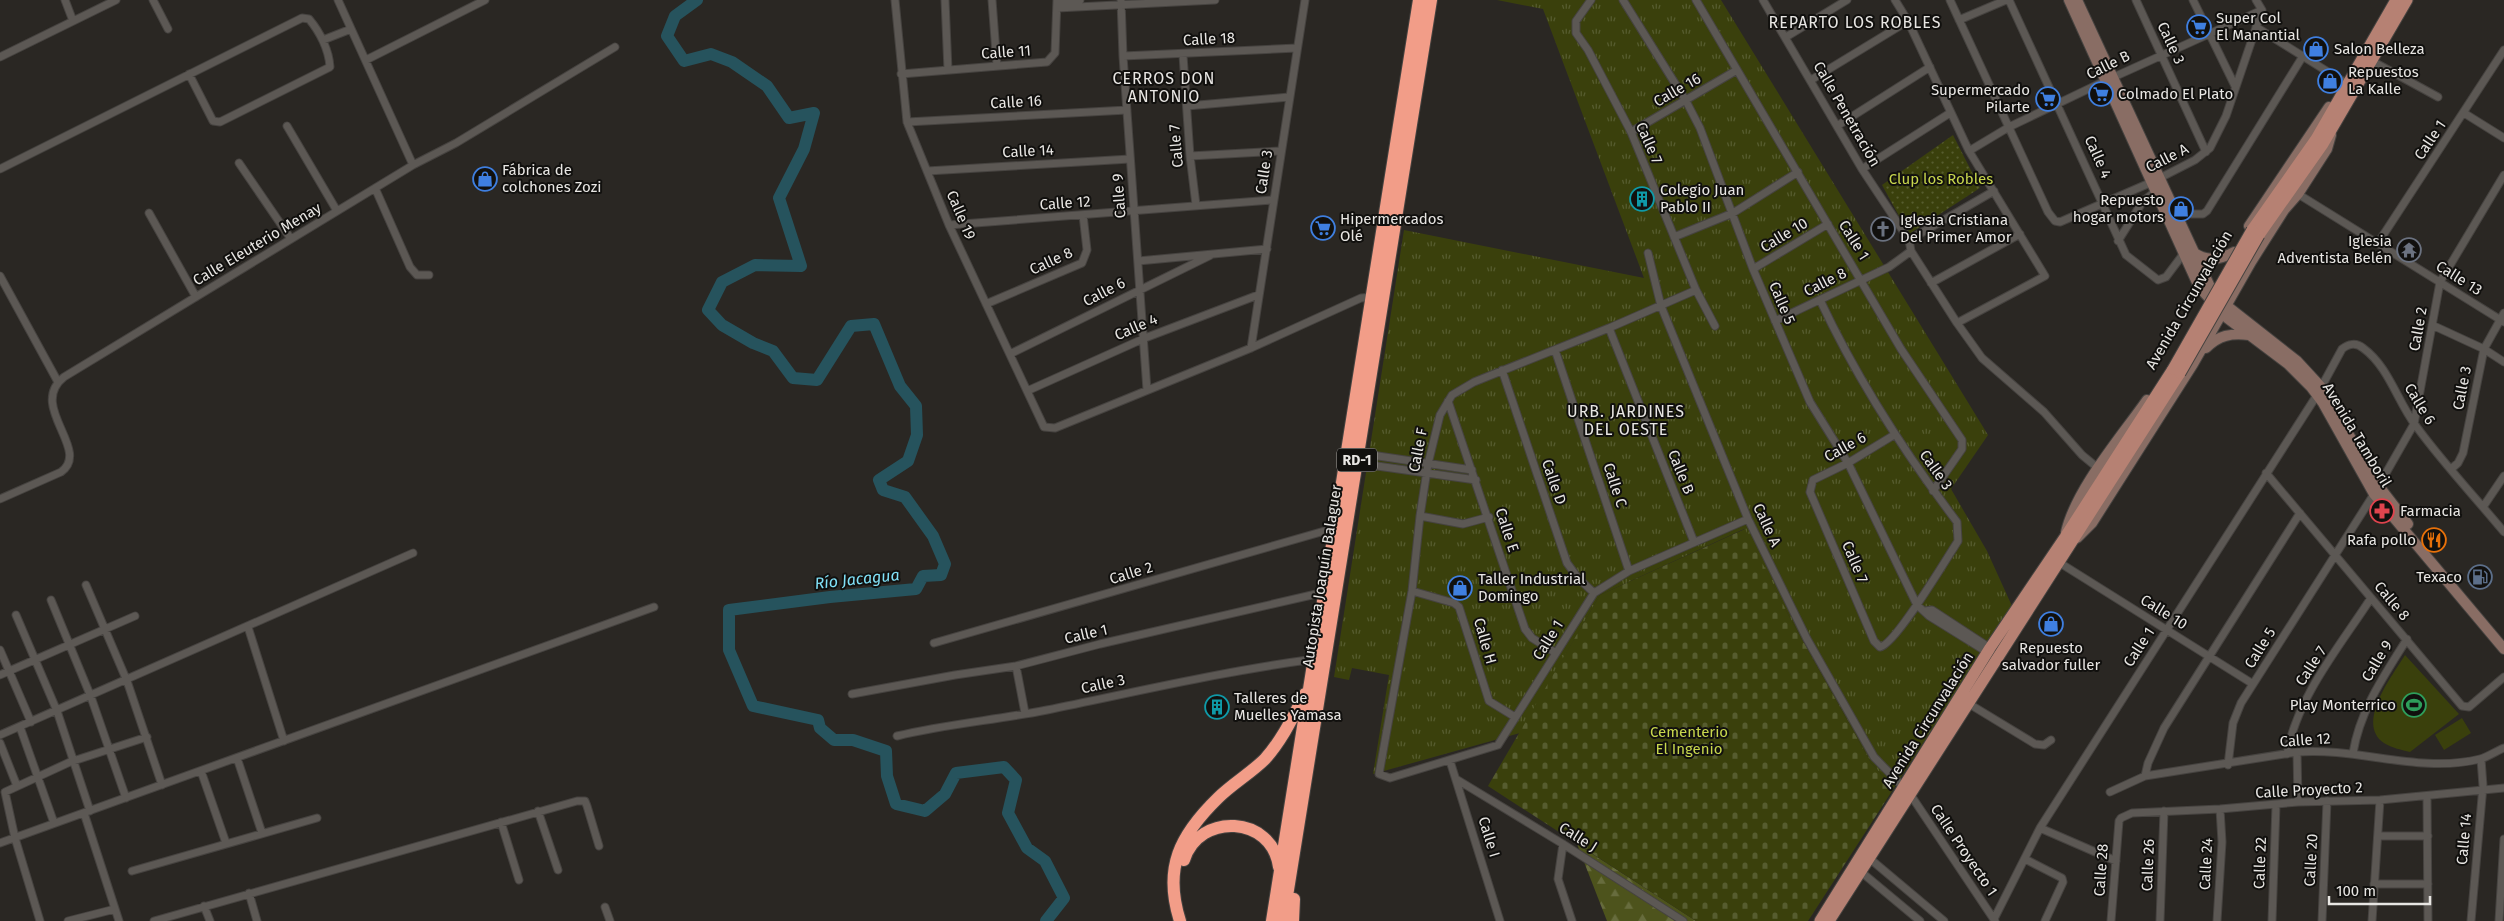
<svg xmlns="http://www.w3.org/2000/svg" width="2504" height="921" font-family="'Fira Sans',sans-serif">
<style>
.grass{fill:url(#grass-tufts)}
.forest{fill:url(#forest-firs)}
.cemetery{fill:url(#cemetery-stones)}
.park{fill:url(#park-dots)}
.garden{fill:#3a400c}
.lines{fill:none;stroke-linecap:round;stroke-linejoin:round}
.river{stroke:#26535d;stroke-width:12}
.street-casing{stroke:#464340;stroke-width:9}
.secondary-casing{stroke:#464340;stroke-width:12}
.primary-casing{stroke:#464340;stroke-width:13}
.highway-casing{stroke:#464340;stroke-width:14}
.street{stroke:#5c5854;stroke-width:7}
.secondary{stroke:#896d64;stroke-width:10}
.primary{stroke:#b68173;stroke-width:11}
.highway{stroke:#f29d88;stroke-width:12}
.primary-bridge-casing{stroke:#464340;stroke-width:13;stroke-linecap:butt}
.primary-bridge{stroke:#b68173;stroke-width:11}
.labels{text-anchor:middle;dominant-baseline:central;stroke-width:4;stroke-linejoin:round;paint-order:stroke}
.shield{fill:#11100e;stroke:#a8a6a3;stroke-width:1}
.shield-label{font-size:14px;font-weight:bold;fill:#e8e6e3}
.poi-label{font-size:15px;fill:#e8e6e3;stroke:#11100e;text-anchor:start}
.street-label{font-size:15px;fill:#e8e6e3;stroke:#11100e}
.park-label{font-size:15px;fill:#c8d74d;stroke:#11100e}
.neighbourhood-label{font-size:16px;letter-spacing:1px;fill:#e8e6e3;stroke:#11100e}
.water-label{font-size:16px;font-style:italic;fill:#81e1f7;stroke:#11100e}
</style>
<defs>
<pattern id="grass-tufts" width="24" height="20" patternUnits="userSpaceOnUse" patternTransform="scale(1.25)"><rect width="24" height="20" fill="#3a400c"/><path d="M3 7l-1-3M5 7V3M7 7l1-3M15 17l-1-3M17 17v-4M19 17l1-3" fill="none" stroke="#565c2f"/></pattern>
<pattern id="forest-firs" width="22" height="20" patternUnits="userSpaceOnUse" patternTransform="scale(1.25)"><rect width="22" height="20" fill="#4d531c"/><path d="M5 1l3.5 6h-7zM16 11l3.5 6h-7z" fill="#676c3d"/></pattern>
<pattern id="cemetery-stones" width="16" height="16" patternUnits="userSpaceOnUse" patternTransform="scale(1.25)"><rect width="16" height="16" fill="#3a400c"/><path d="M2 7V4a2 2 0 0 1 4 0v3zM10 15v-3a2 2 0 0 1 4 0v3z" fill="#565c2f"/></pattern>
<pattern id="park-dots" width="8" height="8" patternUnits="userSpaceOnUse" patternTransform="scale(1.25)"><rect width="8" height="8" fill="#3a400c"/><path d="M2 2h.1M6 6h.1" fill="none" stroke="#565c2f" stroke-width="1.8" stroke-linecap="round"/></pattern>
</defs>
<rect width="100%" height="100%" fill="#2a2723"/>
<path class="grass" d="M1497,0H1721L1988,435L1951,489L1987,551L2012,606L1894,788L1871,763L1789,616L1744,529L1600,595L1520,733L1373,774L1389,675L1352,668L1349,680L1334,677L1404,230L1644,278L1543,9Z"/>
<path class="forest" d="M1577,844L1696,921H1607Z"/>
<path class="cemetery" d="M1745,529L1789,616L1871,763L1894,788L1808,921H1696L1488,786L1600,595Z"/>
<path class="park" d="M1953,135L1980,188L1909,234L1882,185Z"/>
<path class="garden" d="M2405,655L2459,714L2410,752C2402,750 2392,748 2384,743C2355,723 2393,675 2405,655Z
M2462,718L2471,733L2444,750L2435,735Z"/>
<g class="lines">
<path class="river" d="M697,0L675,16L667,36L684,61L711,54L732,62L767,86L789,118L814,113L804,149L779,198L801,266L755,265L722,282L708,310L722,325L753,343L773,351L793,378L817,380L851,326L874,324L900,386L916,406L917,435L908,461L879,480L883,490L905,497L933,536L945,564L941,575L923,576L916,589L830,597L729,610V650L753,706L818,720L820,728L834,740H853L886,751L887,776L896,804L925,811L945,794L956,773L1004,767L1016,780L1008,813L1027,848L1045,861L1064,898L1046,921"/>
<g class="street-casing">
<path id="street" d="M65,0L73,21
M153,0L168,29
M338,0L413,165
M895,0L907,122L949,225L1044,427L1055,428L1251,348L1361,298L1372,297
M945,0L948,70
M992,0L997,66
M1121,0L1123,56L1147,390
M1591,0L1576,21V33L1588,50L1631,132L1696,290L1715,326
M1623,0L1686,101L1700,128L1753,269L1810,402L1848,463L1917,605L1929,616L1987,652
M1696,0L1901,349L1962,440V449L1933,491
M1763,0L1862,169L1909,240L1911,251L1957,323L1982,358L2044,412L2082,455L2099,469
M1895,0L1908,21L1969,151L2045,276L1957,323
M1950,0L2048,212L2055,221L2060,222L2152,182L2195,160L2210,148L2226,116L2262,10
M2009,0L2126,255L2158,280L2166,277L2184,253
M2136,0L2206,152
M2193,0L2235,86
M2256,0L2262,10
M1057,1L1080,0
M1057,8L1215,0
M1959,20L2006,0
M2256,27L2349,85
M1786,37L1847,0
M323,40L351,29
M1183,55L1190,156L1196,205
M1123,56L1297,48
M0,57L116,0
M366,60L485,0
M2372,61L2438,97
M901,74L1047,62L1055,53L1057,0
M1811,80L1908,21
M1187,106L1289,97
M2464,113L2504,138
M907,122L1127,110
M287,126L337,211
M1837,126L1930,67
M1631,132L1737,70
M1969,151L2009,127L2105,81L2262,10
M1190,156L1281,151
M239,163L291,239
M0,169L302,18L309,19C320,32 329,50 330,67L220,122L213,121L189,74
M1862,169L1950,113
M927,171L1130,159
M375,188L410,267L417,275H429
M2298,194L2504,322
M2173,203L2192,214H2203L2207,211L2303,56
M149,213L196,297
M949,225L1273,200
M1674,237L1733,213L1798,172
M1909,240L1994,191
M2118,241L2143,201L2156,191
M2378,243L2504,50
M1648,253L1661,306L1748,519L1807,639L1874,757L1910,794L1995,921
M1138,261L1267,249
M1753,269L1828,224
M0,276L58,382
M1931,283L2020,234
M1696,290L1609,328L1474,382L1452,395L1440,415L1428,464L1420,516L1412,591L1379,774L1390,778L1498,745L1594,593L1629,571L1748,519
M1820,300C1857,379 1904,452 1957,522L1958,541C1947,558 1895,645 1880,647L1874,641L1810,492L1813,480L1848,463L1894,435
M986,304L1082,263L1087,250L1083,215
M1775,321L1889,267L1911,251
M2432,325L2484,349L2504,362
M1609,328L1694,542
M1251,348L1305,0
M1555,350L1629,571
M1010,354L1211,255
M1502,370L1567,563L1578,578L1594,593
M1027,391L1145,338L1258,295
M1448,401L1525,629L1532,638L1556,653
M1358,453L1472,470
M1356,463L1476,480
M2451,469L2458,463L2463,453L2484,349L2504,313
M2266,473L2462,706L2469,707L2504,677
M0,499L61,472C92,450 27,406 64,377L413,165L456,143L615,47
M2483,507L2504,476
M1420,516L1463,524L1489,517
M2060,563L2253,684
M86,585L127,681L162,785
M1412,591L1454,603L1459,607L1489,701L1515,717
M51,600L91,697L126,798
M1925,611L1932,610L1990,648
M16,615L57,711L90,811
M248,627L284,741
M934,643L1335,528
M0,650L31,722
M1016,666L1025,713
M0,675L135,616
M852,694L955,675L1016,666L1100,644L1325,592
M1966,702L2035,744L2044,745L2051,740
M20,727L54,823
M0,735L413,553
M897,736C947,724 997,720 1047,710C1136,692 1224,671 1315,659
M0,743L17,786
M2297,752L2298,802
M2353,753C2360,710 2384,676 2407,639
M2287,754C2297,697 2340,646 2371,598
M237,758L262,833
M1450,761L1500,921
M2228,765L2233,723L2241,703L2374,494L2414,424L2440,282L2504,175
M201,771L226,843
M2145,776L2148,763L2164,728L2300,513
M1456,779L1563,844L1683,921
M2110,792L2145,776L2297,752C2358,747 2419,774 2480,759C2488,757 2496,751 2504,748
M2427,796L2428,921
M538,811L558,870
M84,813L119,921
M501,822L519,880
M2040,828L2116,861
M2378,836H2428
M0,843L654,607
M1563,844L1558,879L1572,921
M1869,858L1944,921
M2025,859L2062,878L2063,882L2045,921
M132,871L317,818
M1860,871L1920,921
M2374,884H2428
M249,893L257,921
M204,906L210,921
M605,907L610,921
M1994,919L2040,828L2317,395L2342,349C2348,344 2356,342 2363,348C2389,367 2397,401 2416,426C2443,463 2475,497 2504,532
M40,921L15,838L5,792L70,762L147,737
M68,921L115,909
M154,921L577,801H585L587,806L599,846
M2111,921L2119,821L2121,818L2132,813L2220,809L2298,802L2380,800L2504,788
M2160,921L2164,811
M2217,921L2222,842L2220,809
M2272,921L2276,805
M2322,921L2327,801
M2372,921L2380,800
M2471,921L2483,786L2481,759
M2499,921L2504,839"/>
</g>
<g class="secondary-casing">
<path id="secondary" d="M2069,0L2199,287L2227,318L2288,364L2311,387L2323,403L2374,494L2504,649
M2077,0L2212,291L2227,306L2297,361L2321,387L2378,485L2408,524
M2249,226L2329,107
M2193,252C2206,262 2220,260 2234,252
M2206,348C2219,335 2231,333 2249,335
M2066,532C2076,489 2121,437 2147,400
M2077,538L2092,523L2193,364L2251,262L2284,210L2298,194L2327,149L2331,135"/>
</g>
<g class="primary-casing">
<path id="primary" d="M2252,230L2316,139L2396,0
M2259,235L2323,144L2407,0
M1820,921L1990,648L2065,537L2173,369
M1829,921L2180,373"/>
</g>
<g class="highway-casing">
<path id="highway" d="M1184,860C1199,812 1272,815 1279,867
M1180,921C1163,868 1180,835 1218,798C1232,784 1251,773 1265,759C1282,740 1293,717 1305,694
M1272,921L1419,0
M1283,921L1431,0
M1293,921L1294,899"/>
</g>
<use href="#street" class="street"/>
<use href="#secondary" class="secondary"/>
<use href="#primary" class="primary"/>
<use href="#highway" class="highway"/>
<g class="primary-bridge-casing">
<path id="primary-bridge" d="M2173,369L2252,230
M2180,373L2259,235"/>
</g>
<use href="#primary-bridge" class="primary-bridge"/>
</g>
<defs>
<g id="supermarket-ring" transform="scale(1.25)"><circle r="9.5" fill="#11100e" stroke="#3f7fe0" stroke-width="1.5"/><path d="M-6-5.5h2.5l.6 2H6L4.5 2H-2.5L-4.4-4H-6ZM-1.5 3.2a1.3 1.3 0 1 0 .1 0ZM3 3.2a1.3 1.3 0 1 0 .1 0Z" fill="#3f7fe0"/></g>
<g id="shop-ring" transform="scale(1.25)"><circle r="9.5" fill="#11100e" stroke="#3f7fe0" stroke-width="1.5"/><path d="M-5-2.5h2.3a2.7 3.5 0 0 1 5.4 0H5L5.5 6h-11ZM-1.5-2.5h3a1.5 2.3 0 0 0-3 0Z" fill="#3f7fe0"/></g>
<g id="building-ring" transform="scale(1.25)"><circle r="9.5" fill="#11100e" stroke="#0f9aa8" stroke-width="1.5"/><path d="M-4-6H4V6H1V3H-1V6H-4ZM-2.5-4.3h1.7v1.8h-1.7ZM.8-4.3h1.7v1.8H.8ZM-2.5-1h1.7V.8h-1.7ZM.8-1h1.7V.8H.8Z" fill="#0f9aa8"/></g>
<g id="church-ring" transform="scale(1.25)"><circle r="9.5" fill="#11100e" stroke="#6b7280" stroke-width="1.5"/><path d="M-1.2-6h2.4v3.5h3.3v2.4h-3.3V6h-2.4V-.1h-3.3v-2.4h3.3Z" fill="#6b7280"/></g>
<g id="temple-ring" transform="scale(1.25)"><circle r="9.5" fill="#11100e" stroke="#6b7280" stroke-width="1.5"/><path d="M0-6L5-2H3V0L6.5 2.5H4V6H1.5V3h-3V6H-4V2.5H-6.5L-3 0V-2H-5Z" fill="#6b7280"/></g>
<g id="pharmacy-ring" transform="scale(1.25)"><circle r="9.5" fill="#11100e" stroke="#e0444e" stroke-width="1.5"/><path d="M-2-6h4v4h4v4h-4v4h-4v-4h-4v-4h4Z" fill="#e0444e"/></g>
<g id="restaurant-ring" transform="scale(1.25)"><circle r="9.5" fill="#11100e" stroke="#e8710a" stroke-width="1.5"/><path d="M-5-6h1v4h1v-4h1v4h1v-4h1v5L-1.5 .5V6h-2V.5L-5-1ZM5-6V6H3V1.5H1.5Q1.5-4 5-6Z" fill="#e8710a"/></g>
<g id="fuel-ring" transform="scale(1.25)"><circle r="9.5" fill="#11100e" stroke="#5c6f8a" stroke-width="1.5"/><path d="M-5.5-6h7V0h2V4h1.3V-2.5L3-4.5l.8-.8L6-3V5H2.5V1h-1V6h-7ZM-4.2-4.7v3.2H.2V-4.7Z" fill="#5c6f8a"/></g>
<g id="stadium-ring" transform="scale(1.25)"><circle r="9.5" fill="#11100e" stroke="#2e9e5b" stroke-width="1.5"/><path d="M0-5a6.5 5 0 1 0 0 10a6.5 5 0 1 0 0-10ZM-3.5-1.8h7v3.6h-7Z" fill="#2e9e5b"/></g>
</defs>
<g fill-rule="evenodd">
<use href="#supermarket-ring" x="2199" y="27"/>
<use href="#shop-ring" x="2316" y="49"/>
<use href="#shop-ring" x="2330" y="81"/>
<use href="#supermarket-ring" x="2101" y="94"/>
<use href="#supermarket-ring" x="2048" y="99"/>
<use href="#shop-ring" x="485" y="179"/>
<use href="#building-ring" x="1642" y="199"/>
<use href="#shop-ring" x="2181" y="209"/>
<use href="#supermarket-ring" x="1323" y="228"/>
<use href="#church-ring" x="1883" y="229"/>
<use href="#temple-ring" x="2409" y="250"/>
<use href="#pharmacy-ring" x="2382" y="511"/>
<use href="#restaurant-ring" x="2434" y="540"/>
<use href="#fuel-ring" x="2480" y="577"/>
<use href="#shop-ring" x="1460" y="588"/>
<use href="#shop-ring" x="2051" y="624"/>
<use href="#stadium-ring" x="2414" y="705"/>
<use href="#building-ring" x="1217" y="707"/>
</g>
<g class="labels">
<rect class="shield" x="1337" y="448.5" width="40" height="23" rx="4"/>
<g class="shield-label">
<text x="1357" y="460">RD-1</text>
</g>
<g class="poi-label">
<text x="2216" y="18">Super Col<tspan x="2216" dy="17">El Manantial</tspan></text>
<text x="2334" y="49">Salon Belleza</text>
<text x="2348" y="72">Repuestos<tspan x="2348" dy="17">La Kalle</tspan></text>
<text x="2030" y="90" text-anchor="end">Supermercado<tspan x="2030" dy="17">Pilarte</tspan></text>
<text x="2118" y="94">Colmado El Plato</text>
<text x="502" y="170">Fábrica de<tspan x="502" dy="17">colchones Zozi</tspan></text>
<text x="1660" y="190">Colegio Juan<tspan x="1660" dy="17">Pablo II</tspan></text>
<text x="2164" y="200" text-anchor="end">Repuesto<tspan x="2164" dy="17">hogar motors</tspan></text>
<text x="1340" y="219">Hipermercados<tspan x="1340" dy="17">Olé</tspan></text>
<text x="1900" y="220">Iglesia Cristiana<tspan x="1900" dy="17">Del Primer Amor</tspan></text>
<text x="2392" y="241" text-anchor="end">Iglesia<tspan x="2392" dy="17">Adventista Belén</tspan></text>
<text x="2400" y="511">Farmacia</text>
<text x="2416" y="540" text-anchor="end">Rafa pollo</text>
<text x="2462" y="577" text-anchor="end">Texaco</text>
<text x="1478" y="579">Taller Industrial<tspan x="1478" dy="17">Domingo</tspan></text>
<text x="2051" y="648" text-anchor="middle">Repuesto<tspan x="2051" dy="17">salvador fuller</tspan></text>
<text x="1234" y="698">Talleres de<tspan x="1234" dy="17">Muelles Yamasa</tspan></text>
<text x="2396" y="705" text-anchor="end">Play Monterrico</text>
</g>
<g class="street-label">
<text transform="translate(1209 39) rotate(-3)">Calle 18</text>
<text transform="translate(2171 43) rotate(65)">Calle 3</text>
<text transform="translate(1006 52) rotate(-4)">Calle 11</text>
<text transform="translate(2108 65) rotate(-26)">Calle B</text>
<text transform="translate(1677 90) rotate(-30)">Calle 16</text>
<text transform="translate(1016 102) rotate(-3)">Calle 16</text>
<text transform="translate(1847 114) rotate(60)">Calle Penetración</text>
<text transform="translate(2430 140) rotate(-56)">Calle 1</text>
<text transform="translate(1649 143) rotate(66)">Calle 7</text>
<text transform="translate(1176 146) rotate(-95)">Calle 7</text>
<text transform="translate(1028 151) rotate(-3)">Calle 14</text>
<text transform="translate(2098 157) rotate(66)">Calle 4</text>
<text transform="translate(2167 158) rotate(-27)">Calle A</text>
<text transform="translate(1264 172) rotate(-81)">Calle 3</text>
<text transform="translate(1119 196) rotate(-94)">Calle 9</text>
<text transform="translate(1065 203) rotate(-4)">Calle 12</text>
<text transform="translate(961 215) rotate(67)">Calle 19</text>
<text transform="translate(1784 235) rotate(-31)">Calle 10</text>
<text transform="translate(1854 240) rotate(58)">Calle 1</text>
<text transform="translate(257 244) rotate(-31)">Calle Eleuterio Menay</text>
<text transform="translate(1051 261) rotate(-25)">Calle 8</text>
<text transform="translate(2459 278) rotate(32)">Calle 13</text>
<text transform="translate(1825 282) rotate(-27)">Calle 8</text>
<text transform="translate(1104 292) rotate(-27)">Calle 6</text>
<text transform="translate(2189 300) rotate(-60)">Avenida Circunvalación</text>
<text transform="translate(1782 303) rotate(67)">Calle 5</text>
<text transform="translate(1136 327) rotate(-23)">Calle 4</text>
<text transform="translate(2418 329) rotate(-80)">Calle 2</text>
<text transform="translate(2462 388) rotate(-79)">Calle 3</text>
<text transform="translate(2420 404) rotate(59)">Calle 6</text>
<text transform="translate(2357 435) rotate(59)">Avenida Tamboril</text>
<text transform="translate(1845 447) rotate(-29)">Calle 6</text>
<text transform="translate(1418 450) rotate(-79)">Calle F</text>
<text transform="translate(1936 470) rotate(55)">Calle 3</text>
<text transform="translate(1681 472) rotate(68)">Calle B</text>
<text transform="translate(1554 482) rotate(71)">Calle D</text>
<text transform="translate(1615 485) rotate(72)">Calle C</text>
<text transform="translate(1767 525) rotate(65)">Calle A</text>
<text transform="translate(1507 530) rotate(72)">Calle E</text>
<text transform="translate(1855 562) rotate(67)">Calle 7</text>
<text transform="translate(1131 573) rotate(-17)">Calle 2</text>
<text transform="translate(1322 576) rotate(-81)">Autopista Joaquín Balaguer</text>
<text transform="translate(2392 601) rotate(50)">Calle 8</text>
<text transform="translate(2164 612) rotate(32)">Calle 10</text>
<text transform="translate(1086 634) rotate(-13)">Calle 1</text>
<text transform="translate(1548 640) rotate(-58)">Calle 1</text>
<text transform="translate(1485 641) rotate(74)">Calle H</text>
<text transform="translate(2139 647) rotate(-57)">Calle 1</text>
<text transform="translate(2260 648) rotate(-58)">Calle 5</text>
<text transform="translate(2377 661) rotate(-59)">Calle 9</text>
<text transform="translate(2311 666) rotate(-57)">Calle 7</text>
<text transform="translate(1103 684) rotate(-12)">Calle 3</text>
<text transform="translate(1928 720) rotate(-58)">Avenida Circunvalación</text>
<text transform="translate(2305 740) rotate(-4)">Calle 12</text>
<text transform="translate(2309 790) rotate(-3)">Calle Proyecto 2</text>
<text transform="translate(1489 837) rotate(73)">Calle I</text>
<text transform="translate(1578 837) rotate(32)">Calle J</text>
<text transform="translate(2464 839) rotate(-85)">Calle 14</text>
<text transform="translate(1964 850) rotate(56)">Calle Proyecto 1</text>
<text transform="translate(2311 860) rotate(-87)">Calle 20</text>
<text transform="translate(2260 863) rotate(-88)">Calle 22</text>
<text transform="translate(2206 864) rotate(-87)">Calle 24</text>
<text transform="translate(2148 865) rotate(-88)">Calle 26</text>
<text transform="translate(2101 870) rotate(-86)">Calle 28</text>
</g>
<g class="park-label">
<text x="1941" y="179">Clup los Robles</text>
<text x="1689" y="732">Cementerio<tspan x="1689" dy="17">El Ingenio</tspan></text>
</g>
<g class="neighbourhood-label">
<text x="1855" y="22">REPARTO LOS ROBLES</text>
<text x="1164" y="78">CERROS DON<tspan x="1164" dy="18">ANTONIO</tspan></text>
<text x="1626" y="411">URB. JARDINES<tspan x="1626" dy="18">DEL OESTE</tspan></text>
</g>
<g class="water-label">
<text transform="translate(857 579) rotate(-6)">Río Jacagua</text>
</g>
</g>
<path d="M2329 896v8h101v-8" fill="none" stroke="#e8e6e3" stroke-width="2.5"/>
<text x="2336" y="896" font-size="15" fill="#e8e6e3" stroke="#11100e" stroke-width="4" paint-order="stroke">100 m</text>
</svg>
